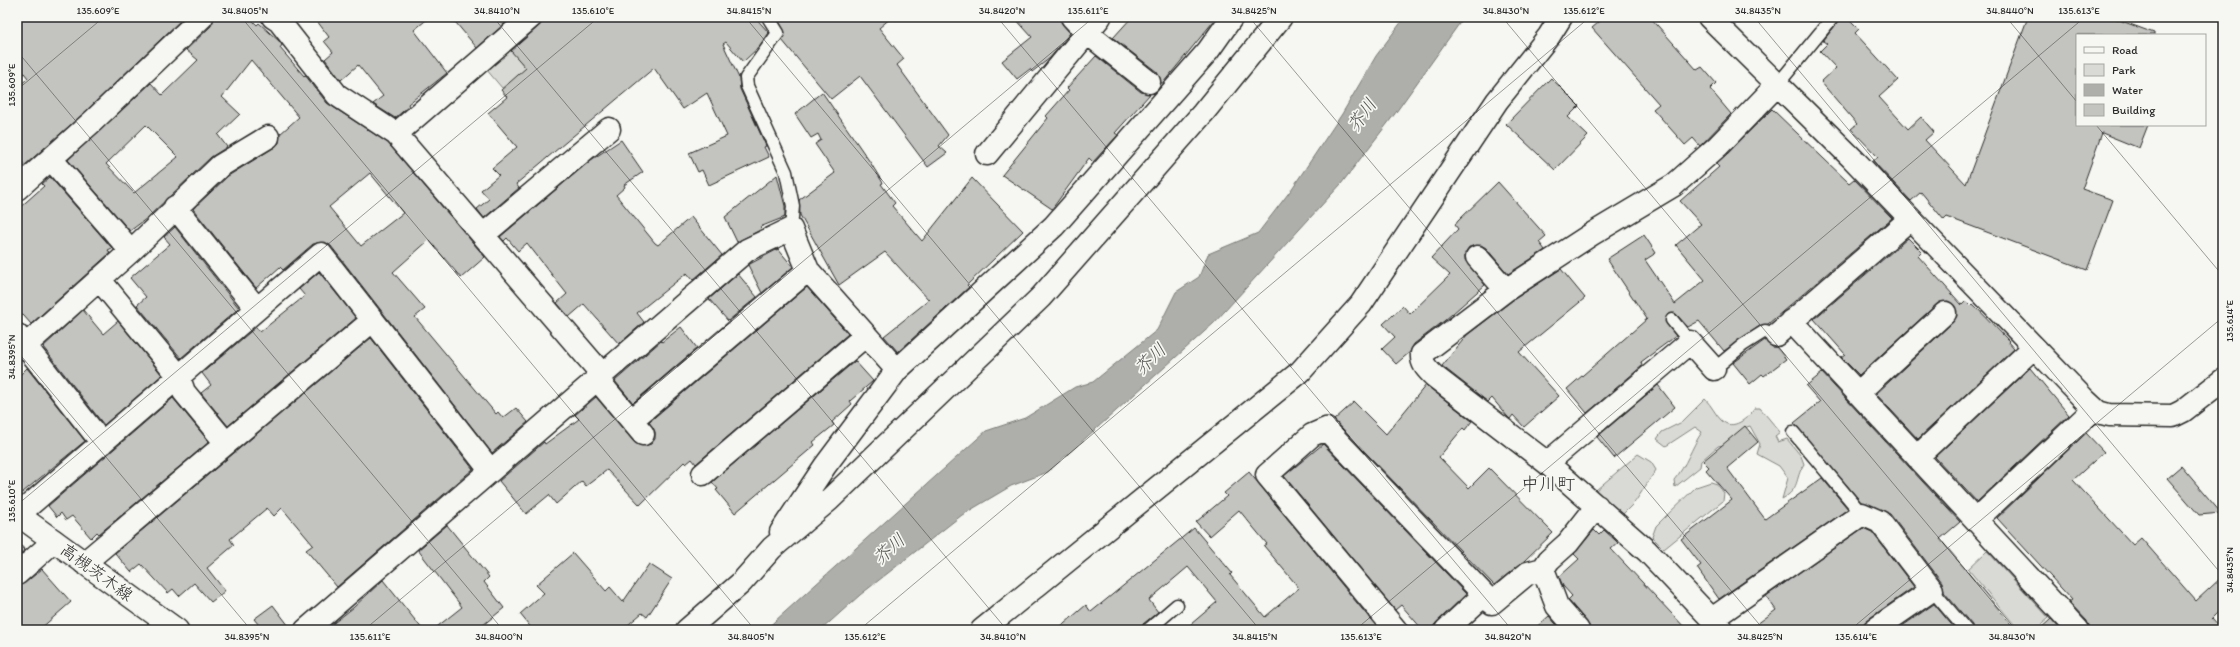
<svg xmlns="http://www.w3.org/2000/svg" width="2240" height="647" font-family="Itim,'Klee One',sans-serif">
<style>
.green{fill:#d9d9d5;stroke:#828280}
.water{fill:#aeaeab;stroke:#7a7a78}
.building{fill:#c3c3c0;stroke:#2b2b2b;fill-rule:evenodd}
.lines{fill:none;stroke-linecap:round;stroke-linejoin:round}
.service-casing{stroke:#2b2b2b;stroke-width:15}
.minor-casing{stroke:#2b2b2b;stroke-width:25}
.secondary-casing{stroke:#2b2b2b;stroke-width:25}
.service{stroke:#f6f6f2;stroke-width:12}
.minor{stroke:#f6f6f2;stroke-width:22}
.secondary{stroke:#f6f6f2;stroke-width:22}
.ticks{fill:none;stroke:#2b2b2b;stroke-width:1;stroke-opacity:0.45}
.labels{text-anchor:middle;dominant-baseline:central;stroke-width:3.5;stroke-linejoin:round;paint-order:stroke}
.street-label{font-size:17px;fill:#2b2b2b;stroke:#f6f6f2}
.water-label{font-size:18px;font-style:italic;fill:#525251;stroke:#f6f6f2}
.neighbourhood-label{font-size:18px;fill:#2b2b2b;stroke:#f6f6f2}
.neatline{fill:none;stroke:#2b2b2b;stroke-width:1.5}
.ticks-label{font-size:10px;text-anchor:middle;fill:#2b2b2b}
</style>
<rect width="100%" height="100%" fill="#f6f6f2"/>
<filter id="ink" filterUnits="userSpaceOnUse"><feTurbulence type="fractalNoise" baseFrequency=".025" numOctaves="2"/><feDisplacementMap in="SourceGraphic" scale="8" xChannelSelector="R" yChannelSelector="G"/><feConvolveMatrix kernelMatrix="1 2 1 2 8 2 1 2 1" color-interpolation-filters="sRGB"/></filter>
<g filter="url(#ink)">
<path class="green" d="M520,38L532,52L521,62L538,83V126L515,145L504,131L528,111L506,85L502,88L486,69Z
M1705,399C1712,406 1715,414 1721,420C1733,432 1748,418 1755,408H1760L1780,432L1775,436L1778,442L1787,439L1801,456L1804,464C1794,480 1801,488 1782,499L1788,478L1779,466L1757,454L1760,444L1750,426L1744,428L1728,444L1718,446L1701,461L1700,467L1675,487L1674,480C1687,465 1691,448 1702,432L1695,427L1666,446L1657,439L1662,432L1682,422Z
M1638,454L1651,462L1656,470L1635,502L1621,516L1606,504L1596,490Z
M1711,482L1717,484L1724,493L1723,501L1664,549L1652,537L1656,526L1665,517L1696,487Z
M1987,551L2049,618L2035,630H2019L1968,569Z"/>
<path class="water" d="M1405,17H1464L1394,115L1341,184L1214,323L1048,472L1011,486L962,515L860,595L821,630H765L986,431L1025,418L1075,387L1093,382L1157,330L1176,292L1199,277L1208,254L1258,233L1291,190L1342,114L1376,56Z"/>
<path class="building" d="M17,17H184L85,112L25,165L17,156V88L28,78L17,64Z
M214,17H249L257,25L259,23L279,41L282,45L280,48L304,76L305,75L327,103L388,143L485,257L461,278L429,240L393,272L425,309L415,317L496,414L498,412L503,418L516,408L528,422L492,453L331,246L325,242L313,244L283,270L280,267L256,288L193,209L228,176L275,147L279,143L280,134L299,117L251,60L222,97L240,114L218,135L227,147L211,157L147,218L130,231L68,160L151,83L162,95L198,60L186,50L211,26ZM146,125L178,157L134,193L106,164ZM370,173L403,213L361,246L329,207Z
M314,17H430L414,30L447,73L408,104L409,106L395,118L373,104L383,96L358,65L341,80L325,59L333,52L324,41L329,37Z
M451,17H512L477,48Z
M543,17H755L769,33L760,46L743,62L726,42L723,44L739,78L740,89L766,146L764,147L769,157L709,185L702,170L698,172L689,153L727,136L707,93L683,109L654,68L516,184L519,188L484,218L477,209L489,199L481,190L499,175L492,168L517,147L488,113L507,97L501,90L526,68L511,51L539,26Z
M777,17H892L879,28L904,59L897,65L948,135L939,146L947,153L928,167L860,76L831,99L782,40L785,33Z
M1014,17H1060L1063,25L1070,33L1050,58L1032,72L1030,69L1017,79L1002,61L1032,37Z
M1132,17H1217L1163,83H1161L1157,72L1113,38Z
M1605,17H1650L1697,70L1702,67L1716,83L1710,89L1731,114L1700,146L1693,138L1685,145L1653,109L1659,104L1592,28Z
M1842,17H1847L1859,29L1855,33L1898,80L1879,97L1908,129L1921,117L1934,132L1925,140L1966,184L2028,17H2111L2154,33V35H2077V125H2148L2139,148L2102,133L2082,189L2113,200L2087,270L1947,217L1944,220L1921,192L1911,201L1873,161L1878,157L1851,129L1857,124L1821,82L1836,68L1820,51L1827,44L1823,41Z
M1096,56L1141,92L1150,94L1115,133L1118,135L1093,162L1089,158L1052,209L1002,175L1048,118L1046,116L1069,90L1067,88Z
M1551,78L1579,106L1568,117L1588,136L1555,170L1506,124Z
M822,92L870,162L883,183L881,184L895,203L892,206L922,241L972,178L1023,231L967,285L969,287L898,352L884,336L929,300L885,252L839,285L800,215L799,200L835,173L815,144L821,140L818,134L811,138L795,114Z
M1772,109L1849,183L1854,179L1892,218L1768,324L1761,325L1724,351L1699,321L1688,327L1675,313L1668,314L1665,322L1676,336L1641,362L1642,366L1587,413L1567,389L1647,319L1607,259L1644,235L1656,253L1645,260L1675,304L1705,280L1676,245L1701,224L1680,201L1719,167L1716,164Z
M621,140L643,172L624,185L625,187L616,195L655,243L658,245L691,217L722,255L693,280L687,273L637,313L644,322L619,344L584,304L569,317L557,303L567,294L527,243L518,251L507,238L504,241L500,237L591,160Z
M777,175L785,206V217L760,227L762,229L737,242L725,217Z
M50,177L112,248L108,250L110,253L31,324L17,308V210L44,186L42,184Z
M1498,182L1546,236L1539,242L1545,250L1508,274L1486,248L1481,245L1469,247L1465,253V260L1485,285L1444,321L1414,344L1410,352L1396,364L1382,349L1395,337L1383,324L1403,306L1410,314L1450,275L1431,258L1458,229L1455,225L1458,221Z
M175,227L239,308L181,358L137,305L146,297L130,278L170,244L164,237Z
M1908,238L1922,252L1918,256L1962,305L1966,301L1971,306L1973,304L2009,341L2008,342L2014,349L1918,439L1876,394L1953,322L1957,316L1954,305L1948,301L1937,304L1859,375L1841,357L1845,354L1814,319Z
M778,249L793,267L762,293L748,265Z
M1561,269L1585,298L1519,352L1559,396L1524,427L1513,415L1510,419L1507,416L1492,398L1488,402L1442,366L1467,335L1513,300Z
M319,272L356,318L228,426L201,393L211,385L202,373L256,327L260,332L301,299L305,296L299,289Z
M738,274L757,297L728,321L709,299Z
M807,287L848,334L696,464L692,459L686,464L684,462L640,505L607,470L586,486L582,481L556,504L549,495L526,514L499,481L544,442L545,444L579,419L575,415L596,397L634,442L645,446L651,444L655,439V432L649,422Z
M83,310L103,334L118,321L162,375L104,425L43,347Z
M681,327L697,348L633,403L615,381L661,341L662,342Z
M371,338L473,469L337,587L306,550L313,545L282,508L274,516L267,508L230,539L234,545L207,568L225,591L211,602L194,583L179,596L173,589L168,593L141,564L131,572L115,553Z
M1765,340L1772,347H1776L1786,359L1764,376L1762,374L1750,384L1733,363Z
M855,361L873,381L850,401L852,404L832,422L834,425L813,442L815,445L735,513L716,490L718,489L712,482Z
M27,368L85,441L17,497V378Z
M2030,368L2069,415L1977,502L1935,457Z
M1822,373L1960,522L1940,539L2016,630H1973L1972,625L1944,592L1942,582L1890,514L1861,502L1794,423L1820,402L1806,386Z
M1426,385L1472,421L1465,430L1463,428L1439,457L1469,488L1489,468L1553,533L1524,561L1494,585L1334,420L1354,402L1386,434Z
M1658,385L1675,407L1614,458L1597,437Z
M173,398L209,442L99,534L97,532L91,538L72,516L66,520L61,513L57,517L48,506Z
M1745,426L1758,442L1727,468L1765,519L1822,478L1848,509L1719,599L1697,568L1701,565L1681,539L1732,500L1706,470L1709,467L1703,461Z
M2086,433L2104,452L2073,480L2133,545L2141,538L2196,601L2223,576V608L2212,619L2222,630H2090L2087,621L2069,602L2072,600L1997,518Z
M1323,444L1466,594L1429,630H1423L1401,605L1395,610L1284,476Z
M2181,466L2221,513L2199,515L2167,478Z
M1249,472L1376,626L1372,630H1184L1217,602L1188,567L1149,600L1158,612L1143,624L1141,630H1057L1086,605L1091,612L1194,528L1232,573L1230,575L1265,617L1299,588L1264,546L1267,544L1239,510L1209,536L1196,522L1227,496L1224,493Z
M447,525L489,577L484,582L504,608L477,630H433L462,607L418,550Z
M1863,528L1872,532L1914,587L1867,620L1859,630H1749L1776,610L1766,596Z
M1594,530L1599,535L1604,530L1615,540L1618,543L1611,549L1687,630H1590L1587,622L1568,600L1572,596L1563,586L1559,577L1579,559L1574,554Z
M17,541L25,550L17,557Z
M573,553L606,591L610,587L623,602L649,564L672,579L647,617L642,613L622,630H533L520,614L544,593L536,585Z
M42,569L71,602L39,630H17V586L25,583Z
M383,580L423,630H325L354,607Z
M1934,604L1956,630H1903L1901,627Z
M273,605L292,630H263L254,619Z
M1549,616L1561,630H1533Z
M2051,619L2061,630H2039Z
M1167,624L1172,630H1159Z"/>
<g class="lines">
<g class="service-casing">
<path id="service" d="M768,17L778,33L746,78L747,86L786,172L793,206L791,229
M1778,84L1833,17
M1672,320L1690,342
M1714,369L1743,345L1765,331L1776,335
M1793,432L1862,514
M1932,590L1966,630
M1148,630L1177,605"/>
</g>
<g class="minor-casing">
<path id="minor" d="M273,17L279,21L337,95L396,134L601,373
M1072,17L1086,32L1149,82
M1709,17L1853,159L2084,399L2098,412L2109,415L2173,416L2183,411L2223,380
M396,134L531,17
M987,154L1100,17
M51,159L131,251
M17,189L93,121L202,17
M175,207L257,309
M483,235L609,129
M1477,257L1506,290
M99,279L178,375L184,392L226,443
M1791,321L2078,630
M17,335L102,443
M1776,335L1910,219
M26,345L131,251L220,166L268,137
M1714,369L1690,342L1547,463L1434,376C1428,370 1421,364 1422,354L1506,290L1592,234L1674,185L1718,146L1778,84
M596,378L643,434
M1858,393L1945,313
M632,420L808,270
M1917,457L2034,347
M1547,463L1647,551L1722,630
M703,474L866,335
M18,515L321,254L490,470
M1976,520L2094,409
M781,532L825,466L897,370L1054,226L1208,51L1232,17
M84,563L373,320
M1543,569L1557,606L1578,630
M17,574L54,541
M1712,619L1862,514L1880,522L1932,590L1874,630
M306,630L747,250L791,229L808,270L897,370
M687,630L741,583L772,548L829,500L1041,297L1203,113L1281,17
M982,630L1300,372L1361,304L1497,101L1549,36L1561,17
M1396,630L1267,475L1312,435L1326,429L1492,603L1528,573L1543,569L1549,560L1568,543L1597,506
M1446,630L1484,595"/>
</g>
<g class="secondary-casing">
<path id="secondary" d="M17,514L177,630"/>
</g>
<use href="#service" class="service"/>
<use href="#minor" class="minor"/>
<use href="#secondary" class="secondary"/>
</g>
</g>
<path class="ticks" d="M241,17L755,630M493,17L1007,630M745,17L1260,630M997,17L1512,630M1249,17L1764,630M1502,17L2016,630M1754,17L2223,576M2006,17L2077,102M17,51L503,630M17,90L104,17M2096,125L2223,276M17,351L251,630M17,505L599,17M364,630L1094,17M859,630L1590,17M1355,630L2085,17M1850,630L2223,317"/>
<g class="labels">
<g class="street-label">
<text transform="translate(97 572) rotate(36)">高槻茨木線</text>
</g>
<g class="water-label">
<text transform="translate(1362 115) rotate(-54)">芥川</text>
<text transform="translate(1150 359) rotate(-44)">芥川</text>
<text transform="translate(889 549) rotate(-42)">芥川</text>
</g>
<g class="neighbourhood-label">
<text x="1548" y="484">中川町</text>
</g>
</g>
<rect width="2240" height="647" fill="none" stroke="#f6f6f2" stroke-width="44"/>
<rect x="2076" y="34" width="130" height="92" fill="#f6f6f2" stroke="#a5a5a2"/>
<rect x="2084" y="47" width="20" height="6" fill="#f6f6f2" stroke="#a5a5a2"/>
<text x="2112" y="54" font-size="12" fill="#2b2b2b">Road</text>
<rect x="2084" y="64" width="20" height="12" fill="#d9d9d5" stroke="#a5a5a2"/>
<text x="2112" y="74" font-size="12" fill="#2b2b2b">Park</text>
<rect x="2084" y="84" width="20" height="12" fill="#aeaeab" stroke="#a5a5a2"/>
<text x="2112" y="94" font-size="12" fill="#2b2b2b">Water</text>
<rect x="2084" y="104" width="20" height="12" fill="#c3c3c0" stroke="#a5a5a2"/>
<text x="2112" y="114" font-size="12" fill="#2b2b2b">Building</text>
<rect x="22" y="22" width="2196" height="603" class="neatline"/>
<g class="ticks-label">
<text x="98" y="14">135.609°E</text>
<text x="245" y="14">34.8405°N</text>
<text x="497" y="14">34.8410°N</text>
<text x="593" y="14">135.610°E</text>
<text x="749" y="14">34.8415°N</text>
<text x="1002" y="14">34.8420°N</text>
<text x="1088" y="14">135.611°E</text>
<text x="1254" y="14">34.8425°N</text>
<text x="1506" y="14">34.8430°N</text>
<text x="1584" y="14">135.612°E</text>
<text x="1758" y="14">34.8435°N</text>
<text x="2010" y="14">34.8440°N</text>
<text x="2079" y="14">135.613°E</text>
<text transform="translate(11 85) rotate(-90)" y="4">135.609°E</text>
<text transform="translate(2229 321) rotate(-90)" y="4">135.614°E</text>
<text transform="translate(11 357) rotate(-90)" y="4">34.8395°N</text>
<text transform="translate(11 501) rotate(-90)" y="4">135.610°E</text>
<text transform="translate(2229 570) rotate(-90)" y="4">34.8435°N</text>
<text x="247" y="640">34.8395°N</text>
<text x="370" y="640">135.611°E</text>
<text x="499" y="640">34.8400°N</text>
<text x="751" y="640">34.8405°N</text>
<text x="865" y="640">135.612°E</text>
<text x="1003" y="640">34.8410°N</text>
<text x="1255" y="640">34.8415°N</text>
<text x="1361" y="640">135.613°E</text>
<text x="1508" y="640">34.8420°N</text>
<text x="1760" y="640">34.8425°N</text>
<text x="1856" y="640">135.614°E</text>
<text x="2012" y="640">34.8430°N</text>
</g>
</svg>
